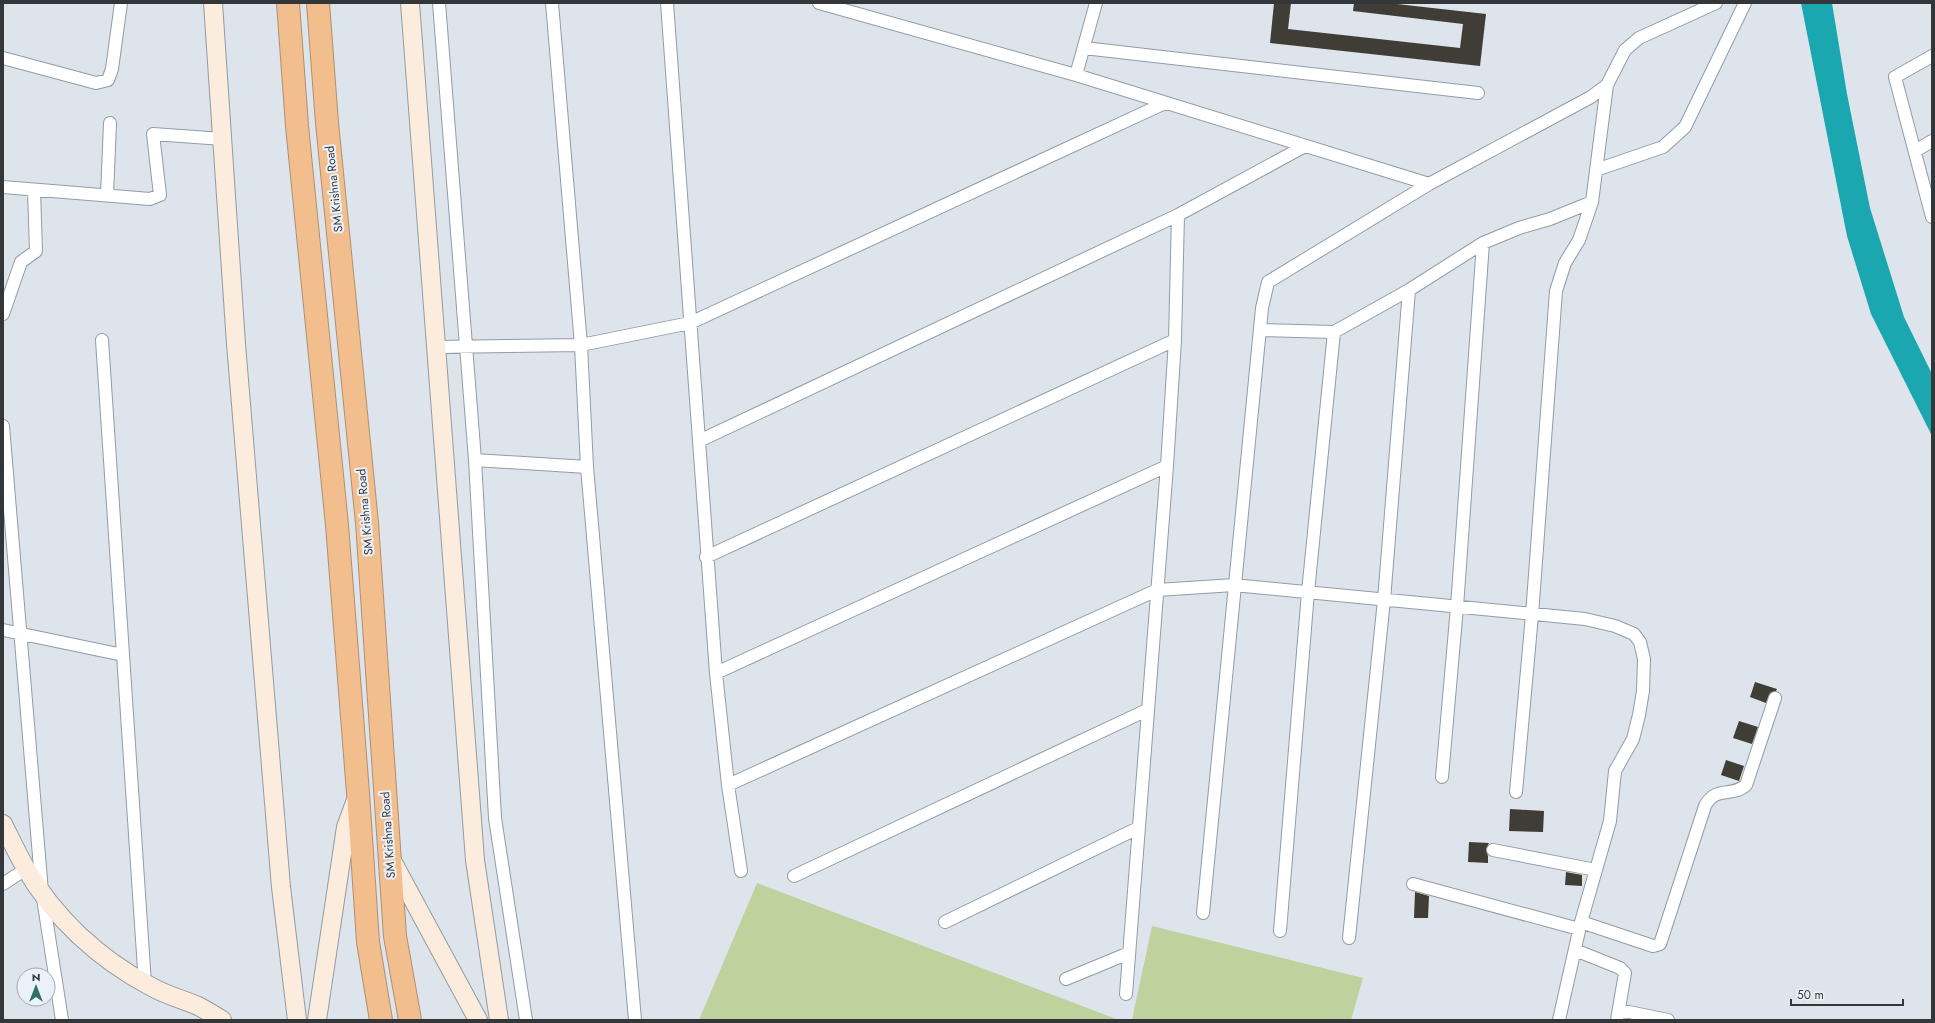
<svg xmlns="http://www.w3.org/2000/svg" width="1935" height="1023" font-family="Jost,sans-serif">
<style>
.green{fill:#bfd19c}
.water{fill:#1ba7b0}
.building{fill:#403c36}
.lines{fill:none;stroke-linecap:round;stroke-linejoin:round}
.street-casing{stroke:#949ba1;stroke-width:14}
.secondary-casing{stroke:#949ba1;stroke-width:20}
.highway-casing{stroke:#b08f71;stroke-width:24}
.street{stroke:#fff;stroke-width:12}
.secondary{stroke:#fbecdd;stroke-width:18}
.highway{stroke:#f3be8e;stroke-width:22}
.labels{text-anchor:middle;dominant-baseline:central;stroke-width:4;stroke-linejoin:round;paint-order:stroke}
.street-label{font-size:12px;fill:#34373a;stroke:#eaf1f9}
</style>
<rect width="100%" height="100%" fill="#dde4eb"/>
<path class="green" d="M757,883L1119,1020H699Z
M1152,926L1363,978L1351,1020H1132Z"/>
<path class="water" d="M1801,3H1832L1847,94L1870,208L1904,317L1932,374V436L1871,314L1847,236Z"/>
<path class="building" d="M1274,3H1291L1288,29L1460,48L1463,24L1353,11L1354,3H1388L1486,14L1480,66L1270,43Z
M1755,682L1777,689L1776,691L1770,693L1766,703L1750,697Z
M1739,721L1758,727L1752,744L1733,738Z
M1726,760L1744,766L1739,781L1721,775Z
M1510,809L1544,811L1543,832L1509,831Z
M1469,842L1489,843L1486,849L1488,856V863L1468,862Z
M1566,872L1582,875V886L1565,885Z
M1415,892L1429,896L1428,918H1414Z"/>
<g class="lines">
<g class="street-casing">
<path id="street" d="M439,3L475,460L495,818L526,1020
M552,3L581,345L587,467L635,1020
M667,3L716,673L728,785L741,871
M819,3L1076,75L1429,184
M1084,48L1478,93
M1932,56L1895,77L1932,217
M3,58L96,83L108,80L112,69L121,3
M1076,75L1096,3
M1915,151L1932,141
M1596,170L1663,147L1685,127L1745,3
M3,187L150,199L160,195L153,134L223,139
M107,195L110,123
M3,314L21,262L36,251L34,190
M1260,330L1334,332L1409,290L1483,243L1519,228L1550,219L1592,202
M102,340L145,984
M437,347L581,345L690,323L1165,103
M3,426L42,892L62,1020
M699,441L1178,215L1305,146
M475,460L587,467
M706,557L1175,340
M3,630L123,655
M716,673L1167,466
M1442,777L1457,607L1483,243
M728,785L1157,590L1234,585L1585,619L1615,626L1634,634L1640,642L1644,659L1643,691L1639,715L1633,739L1615,771L1610,821L1581,922L1559,1020
M1516,792L1532,615L1556,291L1565,263L1579,240L1592,202L1607,85
M1493,850L1596,870
M794,876L1147,710
M3,884L26,869
M1413,884L1579,929
M1203,913L1262,308L1268,282L1429,184L1591,97L1607,85L1625,50L1639,38L1716,3
M945,922L1138,828
M1581,922L1653,946L1660,944L1705,806C1716,785 1732,798 1746,785L1775,698
M1280,931L1308,592L1334,332
M1349,938L1384,600L1409,290
M1575,950L1620,968L1625,973L1617,1020
M1066,979L1129,953
M1126,994L1167,466L1175,340L1178,215
M1619,1010L1668,1020"/>
</g>
<g class="secondary-casing">
<path id="secondary" d="M213,3L236,344L281,887L297,1020
M410,3L475,860L499,1020
M3,824C10,838 17,853 25,867C54,918 99,959 150,986C165,995 182,999 198,1006C206,1010 214,1015 222,1020
M390,857L478,1020
M317,1020L346,827L357,797"/>
</g>
<g class="highway-casing">
<path id="highway" d="M288,3L297,126L337,525L358,793L368,942L381,1020
M318,3L327,123L367,523L395,936L410,1020"/>
</g>
<use href="#street" class="street"/>
<use href="#secondary" class="secondary"/>
<use href="#highway" class="highway"/>
</g>
<g class="labels">
<g class="street-label">
<text transform="translate(334 189) rotate(-96)">SM Krishna Road</text>
<text transform="translate(365 512) rotate(-95)">SM Krishna Road</text>
<text transform="translate(388 835) rotate(-94)">SM Krishna Road</text>
</g>
</g>
<rect width="1935" height="1023" fill="none" stroke="#34373a" stroke-width="8"/>
<g transform="translate(36 987)"><circle r="19" fill="#eaf1f9" stroke="#a1a7ad"/>
<path d="M0-3L7 15L0 10L-7 15Z" fill="#307262"/>
<text y="-6" font-size="11" font-weight="bold" text-anchor="middle" fill="#34373a">N</text>
</g>
<path d="M1791 999v6h112v-6" fill="none" stroke="#34373a" stroke-width="2"/>
<text x="1797" y="999" font-size="12" fill="#34373a" stroke="#eaf1f9" stroke-width="3" paint-order="stroke">50 m</text>
</svg>
